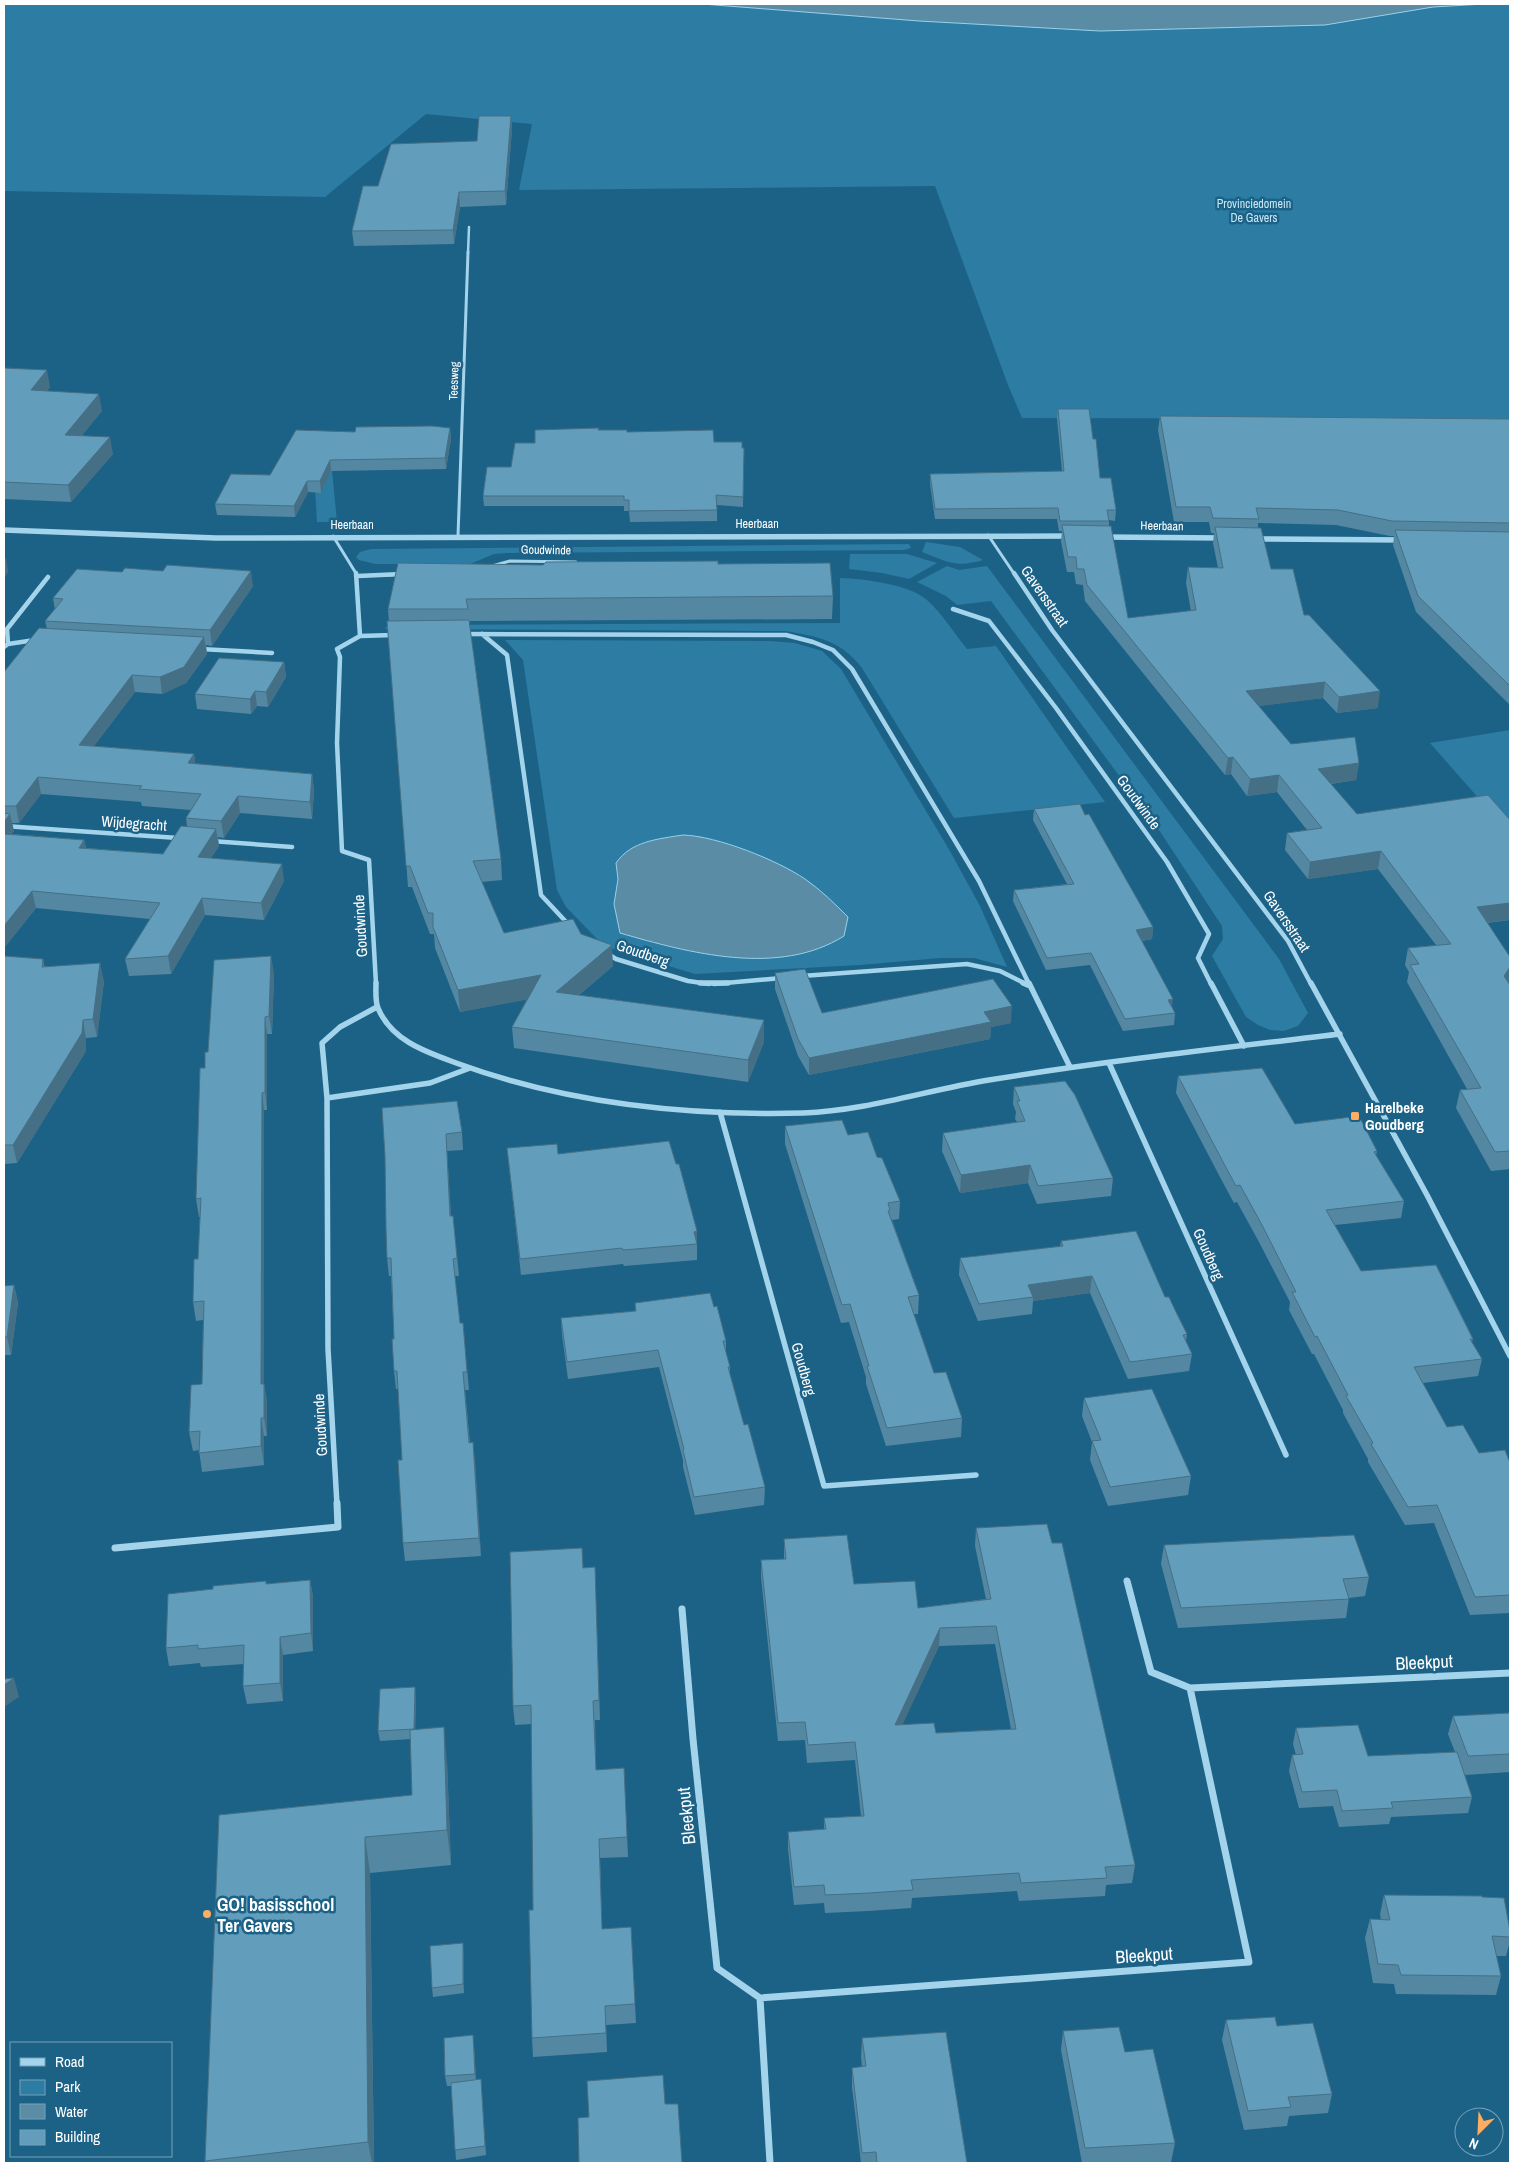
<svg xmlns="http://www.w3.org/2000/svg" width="1514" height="2167" font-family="'Archivo Narrow',sans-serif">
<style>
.green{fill:#2c7ca3;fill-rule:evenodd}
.water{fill:#5a8ca6;stroke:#97d2ed}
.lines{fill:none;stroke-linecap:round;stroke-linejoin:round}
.minor-far4{stroke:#a4d4eb;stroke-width:2.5}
.minor-far3{stroke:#a4d4eb;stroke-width:3}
.minor-far2{stroke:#a4d4eb;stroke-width:4.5}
.minor-far1{stroke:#a4d4eb;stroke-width:5.5}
.minor{stroke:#a4d4eb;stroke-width:7}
.tertiary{stroke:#a4d4eb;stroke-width:5.5}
.wall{fill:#5488a2;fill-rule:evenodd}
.shaded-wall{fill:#456f84}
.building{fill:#629ebc;stroke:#456f84;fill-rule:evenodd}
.poi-dot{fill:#fcad61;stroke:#1c6287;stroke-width:2}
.labels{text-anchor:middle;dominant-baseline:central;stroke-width:5;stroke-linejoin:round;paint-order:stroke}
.far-park-label{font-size:12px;fill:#c9e9f8;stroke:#1c6287}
.far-street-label{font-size:12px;fill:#fff;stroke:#1c6287}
.street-label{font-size:15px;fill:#fff;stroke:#1c6287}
.poi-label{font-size:15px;font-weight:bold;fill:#fff;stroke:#1c6287;text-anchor:start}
.near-street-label{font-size:18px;fill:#fff;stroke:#1c6287}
.near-poi-label{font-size:18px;font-weight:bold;fill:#fff;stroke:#1c6287;text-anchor:start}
</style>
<rect width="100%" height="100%" fill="#1c6287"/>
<path class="green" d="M4,4H1510V419L1022,418L1008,385L935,186L519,190L532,124L426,114L325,197L4,191Z
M312,438L329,439L337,522H317Z
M926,542L960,547L983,560C954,568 949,562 922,552Z
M909,544L911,548L904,550L507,553L494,554L470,564H375L359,560L356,557L360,552L371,549Z
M850,554H907L937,563L909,579L882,573L849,569Z
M947,566L959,570L987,566L1279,959L1308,1013L1298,1026L1284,1031L1270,1030L1258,1025L1246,1017L1212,956L1223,939L1222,926L1161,833L991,601L957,605L946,596L917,582Z
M840,578C864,579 909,584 927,600C942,613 954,633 967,649L996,646L1105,802L954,818L862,668C840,640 819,637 786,631L385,629L388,625L840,623Z
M505,640L771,641L795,643L822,651L841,669L950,851L980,906L1007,967L974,958H940L860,965L695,974L610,948L597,939L566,907L557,890L523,660ZM683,835C726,837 767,860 805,879L801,954L724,957L662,945L620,933L614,904L618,879L616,863L637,845Z
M1510,730V834L1430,743Z"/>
<path class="water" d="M702,4H1484L1433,7L1325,25L1100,31L919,21Z
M683,835C717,836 777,860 805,879C821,890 835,904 848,917L844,936C779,977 689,953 620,933L614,904L618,879L616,863C631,841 658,839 683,835Z"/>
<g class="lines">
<path class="minor-far4" d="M468,253L469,227"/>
<path class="minor-far3" d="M988,535L1015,575
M333,536L357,575
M458,536L468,252
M492,566L510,561L576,562
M389,575L402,574"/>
<path class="minor-far2" d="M356,573L360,636L337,649L340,657L337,743L342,851L369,860L376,984
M1014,573L1052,630L1288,941L1311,984
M358,576L402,574
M953,609L989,621L1056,708L1167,862L1209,934L1198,958L1211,984
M464,634L786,635L813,642L833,650L852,669L979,881L1029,984
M482,634L507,655L541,895L569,925
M360,636L393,635
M8,644L7,629L48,577
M4,647L8,644L35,640
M200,649L272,653
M4,826L178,838
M211,841L292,847
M608,954L616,959L688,981L709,984
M802,976L967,964L1000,971L1026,984
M714,984L782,978"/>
<path class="minor-far1" d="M376,983C376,990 375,1001 378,1008C392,1042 429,1053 459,1064C569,1104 686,1116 803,1113C866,1111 927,1090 989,1080C1106,1061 1223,1048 1340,1034
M700,983H728
M1023,983L1030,986
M1029,983L1070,1067
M1211,983L1244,1046
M1311,983L1427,1195L1510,1356
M1109,1063L1286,1455
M327,1098L430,1083L470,1068
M720,1112L824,1486L976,1475
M337,1505L328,1349L327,1098L322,1043L340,1027L377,1007"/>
<path class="minor" d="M115,1548L338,1527L337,1503
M1127,1581L1151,1672L1190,1688
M682,1609L693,1739L717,1968L760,1998L1249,1962L1190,1688L1510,1673
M760,1998L770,2163"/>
<path class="tertiary" d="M4,530L216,538L1073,536
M1101,537L1223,538
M1254,539L1406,540"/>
</g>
<path class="wall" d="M511,116L512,129L506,205L460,207L454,244L354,246L352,231L378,186L477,141Z
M4,368L50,387L47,391L102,411L82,435L113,454L71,502L4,499Z
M1058,409L1093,439L1100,478L1116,510L1115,521L1109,520V526L1128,618L1191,611L1186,583L1188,567L1218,568L1213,543L1214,533H1211L1209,522H1174L1158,430L1160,416L1510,419V705L1416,612L1393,545L1394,536H1390L1336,525L1258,523V528L1271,569L1304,615L1378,708L1337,713L1323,698L1258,706L1291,744L1359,763L1356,780L1331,784L1357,814L1510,820V920L1487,923L1510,957V978L1508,982L1510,985V1169L1491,1171L1456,1108L1460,1090L1467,1089L1407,982L1409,972L1405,965L1408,948L1436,945L1378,869L1308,879L1285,850L1287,833L1307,830L1277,792L1247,796L1231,774L1225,775L1085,601L1083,585L1076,584L1074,572H1067L1061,541L1062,531H1059L1057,519H935L930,484V474L1062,471L1057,419Z
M450,428L451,439L446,469L331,471L321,493L308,492L295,517L217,515L215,504L270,475Z
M599,430L627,432L714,442L744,448L743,507L717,505V521L630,522L629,511H624V506H484L483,496L535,443Z
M718,564L833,596L832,619L469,621L501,859L502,880L481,882L504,933L581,934L613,966L579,995L764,1020V1042L748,1082L514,1048L512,1027L527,999L460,1012L435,948L434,934H430L412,887H408L388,609L543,565Z
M253,586L212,646L206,645L207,654L186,683L162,694L135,692L94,746L194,754L195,764L312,774L314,791L312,819L240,813L224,838L218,837L219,846L211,858L284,881L264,920L205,915L171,974L129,976L125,959L150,919L36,908L4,948V672L47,629L45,621L55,610L53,598ZM41,794L141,802L142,806L191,810L186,818L187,826L163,854L86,848L84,840L11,834L14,831L12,823H19Z
M284,662L286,677L268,707L257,706L251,714L197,709L195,694Z
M1034,809L1153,927L1152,939L1142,941L1175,1013L1174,1025L1123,1031L1090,965L1046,970L1013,901L1014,890L1067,884L1033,820Z
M4,956L43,959L44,966L104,981L97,1037L86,1038V1051L17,1163L4,1164Z
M274,973L272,1034H267V1110H264V1384L267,1402V1436H264V1465L202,1472L199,1450L193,1451L189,1432L202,1384L203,1320L196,1321L193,1302L198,1259L200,1217H199L196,1199L208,1052Z
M775,973L822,1013L1011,1023L991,1027L990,1039L809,1075L798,1056L775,989Z
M1178,1076L1295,1124L1377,1151L1376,1156L1404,1201L1401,1218L1335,1225L1361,1271L1473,1339L1472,1342L1482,1359L1478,1376L1423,1383L1447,1427L1479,1453L1510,1463V1613L1470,1615L1434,1523L1405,1525L1368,1462V1459L1343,1413V1410L1314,1354H1312L1289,1310L1290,1302L1259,1242L1237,1202L1234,1203L1221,1179L1176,1093Z
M1014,1087L1113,1178L1111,1196L1037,1204L1028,1183L960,1193L942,1151L943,1133L1017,1122L1015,1119L1016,1112L1013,1104Z
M457,1101L462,1132L463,1150L447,1151L451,1216H453L459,1276H455L460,1323H463L469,1390H465L470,1443L475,1461L481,1556L405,1561L403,1543L402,1460L398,1389H396L394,1371V1339L391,1276H389L387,1258Z
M785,1126L877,1157L900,1201L899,1219L892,1220L919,1295L918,1314H914L934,1373L962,1418L961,1437L886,1446L866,1384V1377L849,1322L841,1323L785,1144Z
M507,1148L558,1154L676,1164L697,1231V1260L624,1266L623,1264L521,1275Z
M1061,1241L1165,1297L1187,1334L1186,1341L1192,1354L1189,1371L1128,1379L1090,1293L1033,1301L1032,1314L978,1321L959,1275L960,1258L1060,1247Z
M14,1285L18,1303L11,1355H4V1286Z
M635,1303L714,1307L726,1341V1353L730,1367V1374L744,1425L765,1487L764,1505L695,1515L683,1467V1460L659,1367L568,1379L562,1335L561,1318L635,1311Z
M1084,1398L1191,1476L1188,1495L1108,1506L1090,1460L1092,1442L1082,1416Z
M976,1528L1052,1543L1135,1865L1132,1883L1106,1885L1105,1896L1019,1901L1017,1891L912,1898L911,1908L868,1911L825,1913L824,1903L794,1905L788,1849V1832L824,1829V1818L861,1816L855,1760L807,1763L805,1740L778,1741L761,1577V1560L784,1559V1539L854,1584L918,1608L986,1599L975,1546ZM995,1644L1011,1729L936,1733L902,1725L939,1646Z
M1164,1545L1369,1577L1365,1596L1349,1598L1346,1618L1178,1628L1161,1564Z
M595,1567L600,1720H595L596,1770L624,1768L628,1857L600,1858L602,1929L631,1927L636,2023L606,2025L607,2052L533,2057L532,2038L533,1910L532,1724L515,1725L513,1706L584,1568Z
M310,1580L313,1597V1651L283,1655V1701L247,1704L243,1686L244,1664L201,1667L200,1663L169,1666L166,1648L266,1584Z
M416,1696L415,1730L447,1762L451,1865L370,1873L374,2163H205V2161L219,1815L412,1795L411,1739L380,1741L378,1731Z
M1510,1713V1772L1465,1775L1472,1797L1468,1813L1391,1817L1389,1824L1339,1827L1333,1806L1299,1808L1289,1771L1292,1755H1296L1293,1744L1296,1728L1368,1756L1455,1752L1448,1734L1453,1716Z
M1384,1895L1482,1897L1510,1931V1941L1506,1956H1496L1501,1976L1496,1995L1396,1994L1394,1984L1373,1983L1365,1938L1370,1919L1381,1920L1380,1914Z
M464,1953V1993L433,1997L432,1988Z
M1226,2020L1332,2094L1328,2113L1289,2116L1287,2126L1244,2130L1222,2040Z
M1063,2031L1125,2052L1175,2143L1171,2162L1143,2163H1082L1061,2050Z
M862,2038L967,2163H861L852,2087V2068L862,2067L861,2057Z
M474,2045L476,2080L481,2079L486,2155L456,2160L451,2086H447L445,2076Z"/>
<path class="shaded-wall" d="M511,116L512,129L506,205L505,191Z
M459,192L460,207L454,244L453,230Z
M47,370L50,387L34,407L31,390Z
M99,394L102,411L68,452L65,435Z
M450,428L451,439L446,469L445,458Z
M110,437L113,454L71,502L68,485Z
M330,460L331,471L321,493L320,481Z
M307,481L308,492L295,517L294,506Z
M6,558L8,572L4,578V560Z
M251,571L253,586L212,646L210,630Z
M204,637L207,654L186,683L162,694L160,677Z
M284,662L286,677L268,707L266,692Z
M132,675L135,692L82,762L79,745Z
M1325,682L1323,698L1244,708L1246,691Z
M255,691L257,706L251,714L250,699Z
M1380,691L1378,708L1337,713L1339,697Z
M194,754L196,771L188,763Z
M1233,757L1231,774L1225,775L1228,758Z
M1359,763L1356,780L1316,786L1318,769Z
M312,774L314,791L312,819L310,802Z
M1279,775L1277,792L1247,796L1250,779Z
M38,777L41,794L19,823L16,806Z
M238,796L240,813L224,838L221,821Z
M10,814L14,831L4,844V822Z
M216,829L219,846L200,874L198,857Z
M84,840L88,857L79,848Z
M1381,851L1378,869L1308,879L1310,862Z
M282,864L284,881L264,920L261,903Z
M32,891L36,908L4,948V926Z
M202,898L205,915L171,974L168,956Z
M1510,903V920L1474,924L1477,907Z
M1153,927L1152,939L1135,942L1136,930Z
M612,945L613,966L557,1013L556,992Z
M271,956L274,973L272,1034L269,1016Z
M100,963L104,981L97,1037L93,1019Z
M1510,967V980L1501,994L1504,976Z
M541,975L542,997L460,1012L458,990Z
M1173,999L1171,1012L1168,1000Z
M1012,1006L1011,1023L991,1027L990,1039L809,1075V1058L984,1012Z
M265,1017L267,1034V1110L265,1092Z
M83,1020L86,1038V1051L17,1163L13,1145Z
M764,1020V1042L748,1082V1060Z
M262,1093L264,1110V1402L261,1384Z
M446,1134L447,1151L452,1234L450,1216Z
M1030,1165L1028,1183L960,1193L961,1175Z
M697,1231V1244L694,1232Z
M1092,1276L1090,1293L1033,1301V1297L1028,1285Z
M14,1285L18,1303L11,1355L7,1337Z
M264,1384L267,1402V1436L264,1418Z
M261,1418L264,1436V1465L261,1446Z
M473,1442L475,1461L481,1556L479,1538Z
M310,1580L313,1597V1651L311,1633Z
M940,1628L939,1646L894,1743L895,1725Z
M280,1637L283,1655V1701L280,1683Z
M14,1678L19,1697L4,1707V1685Z
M415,1687L416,1696L415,1739L414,1729Z
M444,1727L447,1762L451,1865L447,1830Z
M365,1837L370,1873L374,2163H372L368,2142Z
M463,1943L464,1953V1993L463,1984Z
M473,2035L474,2045L476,2083L475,2074Z"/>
<path class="building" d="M479,116H511L505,191L459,192L453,230L352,231L363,186H378L391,144L477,141Z
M4,368L47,370L31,390L99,394L65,435L110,437L68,485L4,482Z
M1058,409H1089L1093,439H1096L1100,478H1111L1116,510H1107L1109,521H1060L1058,508L935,509L930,474L1064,471Z
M1160,416L1510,419V523L1392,521L1338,510L1256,508L1259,519L1213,518L1210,507H1176Z
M432,426L450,428L445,458L330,460L320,481H307L294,506L215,504L231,474L270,475L296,430L355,432L356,427Z
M599,428L598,430H627V432L713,430L714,442H742V448H744L743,497L716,495L717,510L629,511V500H624V496H483L487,467H511L515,443H535V430Z
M1062,525L1111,526L1128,618L1196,610L1188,567L1223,568L1215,527L1261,528L1271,569H1293L1304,615H1309L1380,691L1339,697L1325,682L1246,691L1291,744L1355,737L1359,763L1318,769L1357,814L1488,795L1510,820V903L1477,907L1510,957V967L1504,976L1510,985V1151L1495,1152L1460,1090L1481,1088L1410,965L1419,964L1408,948L1451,944L1381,851L1310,862L1287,833L1322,828L1279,775L1250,779L1233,757L1228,758L1087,585L1084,569H1077L1076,557H1068Z
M1395,530L1510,532V686L1418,596Z
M718,561V564L830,563L833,596L466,599L468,609H388L398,563L543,565L546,562Z
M167,565L251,571L210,630L45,621L63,599L53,598L77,569L122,572L125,568L163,571Z
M469,620L501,859L473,861L504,933L573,919L581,934L612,945L556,992L764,1020L748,1060L512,1027L541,975L458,990L433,927V913H428L410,866H406L387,621Z
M39,628L204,637L184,667L160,677L132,675L79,745L194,754L188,763L312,774L310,802L238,796L221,821L186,818L201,794L139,789L142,786L38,777L16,806H4V672Z
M219,658L284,662L266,692L255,691L250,699L195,694Z
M1080,804L1085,815L1089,814L1153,927L1136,930L1173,999L1168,1000L1175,1013L1125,1019L1091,953L1047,958L1014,890L1074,884L1034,809Z
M4,813L10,814L4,822Z
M181,826L216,829L198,857L282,864L261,903L202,898L168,956L125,959L160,903L32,891L4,926V834L84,840L79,848L163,854Z
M4,956L43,959L42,967L100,963L93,1019L83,1020L82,1033L13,1145H4Z
M271,956L269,1016L265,1017V1092L262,1093L261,1384H264V1418H261V1446L199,1453L200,1431L189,1432L191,1385L202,1384L204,1301L193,1302L194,1259H198L201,1198L196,1199L200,1068H205V1052H208L214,960Z
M805,969L822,1013L993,979L1012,1006L984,1012L991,1022L809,1058L798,1039L775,973Z
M1262,1068L1295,1124L1359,1116L1377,1151L1374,1152L1404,1201L1326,1210L1361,1271L1436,1265L1473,1339H1470L1482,1359L1414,1367L1447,1427L1463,1425L1479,1453L1505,1450L1510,1463V1595L1475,1597L1437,1505L1408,1507L1371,1444L1373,1443L1346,1396L1348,1395L1317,1336L1315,1337L1292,1292H1296L1262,1225L1240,1185L1236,1186L1223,1162L1178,1076Z
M1065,1081L1075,1095L1113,1178L1038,1186L1030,1165L961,1175L943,1133L1025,1121L1017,1101H1020L1014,1087Z
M457,1101L462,1132L446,1134L450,1216H453L457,1258L453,1259L460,1323H463L467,1372H463L469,1443L473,1442L479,1538L403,1543L398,1460H402L397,1371H394L392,1339H394L391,1258H387L386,1229L385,1156L382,1108Z
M842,1120L848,1135L868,1132L877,1157L882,1158L900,1201L888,1203L890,1210L888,1211L919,1295L908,1297L934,1373L946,1372L962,1418L887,1428L867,1366H869L850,1304L842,1305L785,1126Z
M669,1141L676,1164H679L697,1231L694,1232L697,1244L623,1250L622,1248L520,1259L507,1148L557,1144L558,1154Z
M1136,1231L1165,1297H1169L1176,1312L1187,1334L1183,1335L1192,1354L1130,1362L1092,1276L1028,1285L1033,1297L979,1304L960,1258L1063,1246L1061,1241Z
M14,1285L7,1337H4V1286Z
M710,1293L714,1307L717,1306L726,1341H723L730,1367H728L744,1425L748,1424L765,1487L694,1497L683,1450L684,1449L658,1350L567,1362L561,1318L636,1311L635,1303Z
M1152,1389L1191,1476L1110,1487L1092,1441L1101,1440L1084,1398Z
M1047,1524L1052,1543H1062L1135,1865L1105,1867L1107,1878L1021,1883L1019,1873L911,1880L913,1890L869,1893L825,1895L824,1885L794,1887L788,1832L826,1829L824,1818L864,1816L855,1742L808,1745L805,1722L778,1723L761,1560L786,1559L784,1539L847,1535L854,1584L915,1581L918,1608L991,1599L976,1528ZM996,1626L1016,1729L936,1733L934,1723L895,1725L940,1628Z
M1354,1535L1369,1577L1343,1579L1349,1599L1181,1608L1164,1545Z
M582,1548L583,1568L595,1567L599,1700L593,1701L596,1770L624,1768L627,1837L599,1839L602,1929L631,1927L635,2004L605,2006L606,2033L532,2038L529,1910H533L531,1705L513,1706L510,1552Z
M310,1580L311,1633L280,1637V1683L243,1686L244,1645L198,1649V1645L166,1648L168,1594L213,1589V1586L266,1581V1584Z
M14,1678L4,1685V1679Z
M415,1687L414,1729L378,1731L380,1689Z
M1510,1713V1754L1468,1756L1453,1716Z
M1358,1725L1368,1756L1457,1752L1472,1797L1391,1802L1393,1808L1342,1811L1337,1790L1302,1792L1292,1755L1303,1754L1296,1728Z
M444,1727L447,1830L365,1837L368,2142L205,2161L219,1815L412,1795L410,1730Z
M1384,1895L1482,1896V1897L1504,1898L1510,1931V1937L1492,1936L1501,1976L1401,1975L1398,1965L1378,1964L1370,1919L1390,1920Z
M463,1943V1984L432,1988L430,1946Z
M1275,2017L1277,2026L1313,2023L1332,2094L1288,2097L1291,2107L1248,2111L1226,2020Z
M1119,2027L1125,2052L1153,2049L1175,2143L1085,2148L1063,2031Z
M946,2032L967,2163H877L876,2152L862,2153L852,2068L866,2066L862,2038Z
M473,2035L475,2074L445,2076L444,2038Z
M663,2075L665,2104H678L682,2163H579L578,2118L589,2117L587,2081Z
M481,2079L485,2146L455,2150L451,2083Z"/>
<g class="poi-dot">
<rect x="1350" y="1111" width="10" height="10" rx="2.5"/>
<circle cx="207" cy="1914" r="5"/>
</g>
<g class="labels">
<g class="far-park-label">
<text x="1254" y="204">Provinciedomein<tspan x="1254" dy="14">De Gavers</tspan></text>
</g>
<g class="far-street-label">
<text transform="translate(454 381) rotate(-88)">Teesweg</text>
<text x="757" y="524">Heerbaan</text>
<text x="352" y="525">Heerbaan</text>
<text transform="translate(1162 526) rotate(1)">Heerbaan</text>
<text transform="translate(546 550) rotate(1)">Goudwinde</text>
</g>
<g class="street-label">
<text transform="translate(1045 596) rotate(55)">Gaversstraat</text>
<text transform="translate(1139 802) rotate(54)">Goudwinde</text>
<text transform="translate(134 823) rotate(4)">Wijdegracht</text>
<text transform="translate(1287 921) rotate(56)">Gaversstraat</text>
<text transform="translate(360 926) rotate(-93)">Goudwinde</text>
<text transform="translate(643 953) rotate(19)">Goudberg</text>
<text transform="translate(1209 1254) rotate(66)">Goudberg</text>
<text transform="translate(804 1369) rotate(74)">Goudberg</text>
<text transform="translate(320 1425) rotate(-93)">Goudwinde</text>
</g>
<g class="poi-label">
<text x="1365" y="1107">Harelbeke<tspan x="1365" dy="17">Goudberg</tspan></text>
</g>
<g class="near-street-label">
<text transform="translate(1424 1662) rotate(-3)">Bleekput</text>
<text transform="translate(686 1816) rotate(-96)">Bleekput</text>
<text transform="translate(1144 1955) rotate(-4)">Bleekput</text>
</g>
<g class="near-poi-label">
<text x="217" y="1904">GO! basisschool<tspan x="217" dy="21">Ter Gavers</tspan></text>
</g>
</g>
<rect width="1514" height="2167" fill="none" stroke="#ffffff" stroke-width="10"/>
<rect x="10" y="2042" width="162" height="115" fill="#1c6287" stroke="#77a1b7"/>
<rect x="20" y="2058" width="25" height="8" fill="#a4d4eb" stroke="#77a1b7"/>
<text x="55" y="2067" font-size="15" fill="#ffffff">Road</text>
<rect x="20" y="2080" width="25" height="15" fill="#2c7ca3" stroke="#77a1b7"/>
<text x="55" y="2092" font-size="15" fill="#ffffff">Park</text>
<rect x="20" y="2104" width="25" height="15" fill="#5a8ca6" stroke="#77a1b7"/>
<text x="55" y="2117" font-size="15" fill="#ffffff">Water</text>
<rect x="20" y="2130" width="25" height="15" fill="#629ebc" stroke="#77a1b7"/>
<text x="55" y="2142" font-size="15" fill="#ffffff">Building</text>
<g transform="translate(1479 2132) rotate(204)"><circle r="24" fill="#1c6287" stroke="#77a1b7"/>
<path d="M0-4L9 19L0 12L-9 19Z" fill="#fcad61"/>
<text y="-8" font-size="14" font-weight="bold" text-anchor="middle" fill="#ffffff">N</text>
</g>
</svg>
